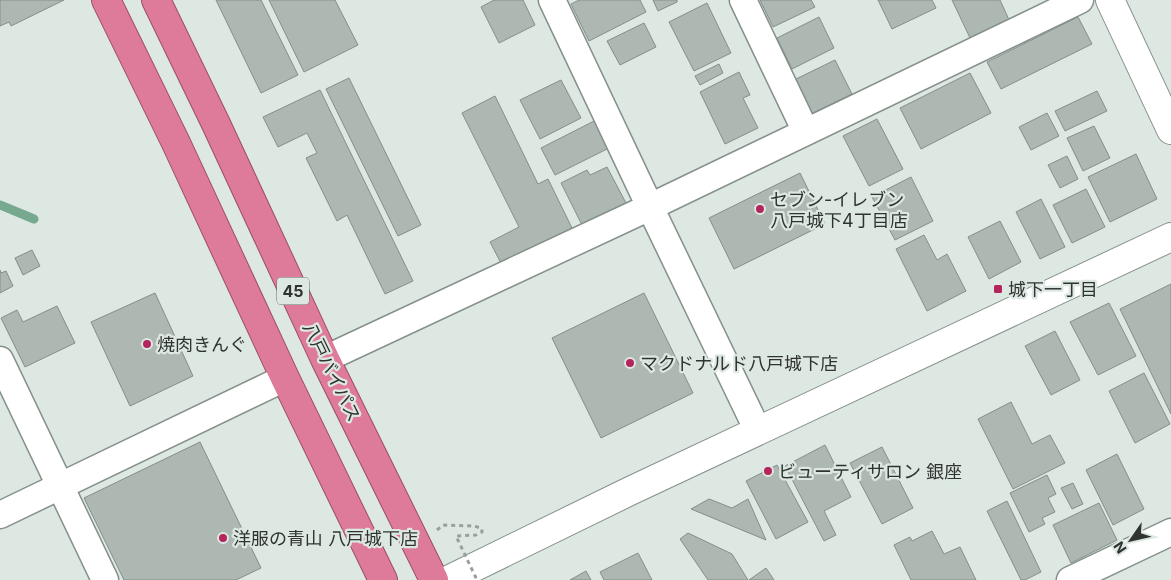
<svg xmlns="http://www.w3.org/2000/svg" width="1171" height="580" font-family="Inter,'Noto Sans JP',sans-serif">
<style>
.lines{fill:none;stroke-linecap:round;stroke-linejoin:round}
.stream{stroke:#77a990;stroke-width:9}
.building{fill:#aeb8b3;stroke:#858e89}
.minor-casing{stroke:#86908b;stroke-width:29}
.tertiary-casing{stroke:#86908b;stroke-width:30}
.trunk-casing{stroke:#9c4d65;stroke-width:30}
.minor{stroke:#fff;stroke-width:26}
.tertiary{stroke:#fff;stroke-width:28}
.trunk{stroke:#de7b9a;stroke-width:28}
.path-bridge{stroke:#98a09b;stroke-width:3;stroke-dasharray:4 4;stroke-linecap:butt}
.poi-dot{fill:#b3255c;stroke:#dde8e2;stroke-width:2}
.labels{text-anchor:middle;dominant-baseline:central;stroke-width:4.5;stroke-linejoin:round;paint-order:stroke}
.shield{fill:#dde8e2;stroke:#646a66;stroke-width:1}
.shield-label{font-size:16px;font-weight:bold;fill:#303431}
.poi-label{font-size:18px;fill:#303431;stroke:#dde8e2;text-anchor:start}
.street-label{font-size:18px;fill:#303431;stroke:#dde8e2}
</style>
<rect width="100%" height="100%" fill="#dde8e2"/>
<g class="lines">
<path class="stream" d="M0,205L34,219"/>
</g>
<path class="building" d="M0,0H64L11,26L9,22L0,26Z
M216,0H261L298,75L261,93Z
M269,0H335L358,45L304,72Z
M494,0H523L535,25L499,43L481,7Z
M579,0H640L646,12L589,41L571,4Z
M653,0H677V2L658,11Z
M760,0H811L815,7L773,27Z
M878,0H932L936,8L892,29Z
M952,0H1000L1010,22L971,40Z
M707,3L731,53L694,71L669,22Z
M819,17L834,48L792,69L777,38Z
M1078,17L1092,44L1001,89L987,62Z
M644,23L656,47L620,65L607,41Z
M835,60L852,94L811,114L794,80Z
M719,64L723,73L700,85L695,76Z
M739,72L750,95L743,98L758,128L725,144L700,92Z
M970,73L991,113L921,149L900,108Z
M349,78L421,225L398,236L326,89Z
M561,80L581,118L540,139L520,100Z
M320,90L413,281L385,294L347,215L337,221L306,158L317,153L307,133L278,147L263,117Z
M1097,91L1107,111L1065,131L1055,111Z
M495,96L538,184L548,179L573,230L502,265L490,242L519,227L462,113Z
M1047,113L1059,136L1031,150L1019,127Z
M598,119L611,147L555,175L541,148Z
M877,119L903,169L869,186L843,136Z
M1094,126L1110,158L1083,171L1067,138Z
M1136,154L1157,199L1110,222L1088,177Z
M1067,156L1078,179L1060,188L1048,165Z
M607,167L626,203L582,225L561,183L587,170L590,175Z
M800,173L825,224L734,269L709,218Z
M911,177L933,221L895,240L872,197Z
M1086,189L1105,227L1072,243L1053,205Z
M1041,199L1065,247L1040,259L1016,212Z
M1000,221L1021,262L989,279L968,237Z
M924,235L937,260L947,254L966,291L927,311L896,249Z
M32,250L40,266L23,275L15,258Z
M0,270L1,273L6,271L13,286L0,293Z
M1171,284V414L1120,309Z
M155,293L193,376L130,406L91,322Z
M644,293L693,393L601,438L552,338Z
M1109,303L1136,356L1098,375L1070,322Z
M57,306L75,343L25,367L1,318L17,310L23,322Z
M1055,331L1080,380L1051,395L1025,346Z
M1144,373L1170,424L1135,443L1109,391Z
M1011,402L1032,444L1050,435L1065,463L1013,489L978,419Z
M200,442L261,568L236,580H124L84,498Z
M825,445L851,497L824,511L836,535L824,541L785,466Z
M882,447L913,508L882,524L850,463Z
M1117,454L1144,509L1113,525L1086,470Z
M777,465L808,522L776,539L746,481Z
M1047,475L1056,494L1048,498L1055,512L1042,518L1045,524L1029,532L1010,493Z
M1073,483L1083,504L1072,509L1061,488Z
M709,499L732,508L748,499L766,540L691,509Z
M1007,501L1041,572L1025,580H1021L987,511Z
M1099,503L1117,540L1071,563L1053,525Z
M932,531L944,554L960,547L976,580H911L894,545L910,537L912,541Z
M688,533L732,554L748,580H708L680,539Z
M638,553L652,580H604L600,572Z
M766,568L774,580H749Z
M586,571L591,580H570Z"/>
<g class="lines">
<g class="minor-casing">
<path id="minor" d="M552,0L650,207L758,431
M743,0L806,132
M325,359L650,207L1080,0
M0,360L105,580
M0,515L285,378
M1070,580L1171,532"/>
</g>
<g class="tertiary-casing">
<path id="tertiary" d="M1110,0L1171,130
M448,580L630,491L1171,237"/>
</g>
<g class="trunk-casing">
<path id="trunk" d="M106,0L176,143L285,378L383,580
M156,0L216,124L325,359L434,580"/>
</g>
<use href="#minor" class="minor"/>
<use href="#tertiary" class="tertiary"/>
<use href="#trunk" class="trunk"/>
<path class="path-bridge" d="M437,530L443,525L475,526L482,529V532L476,535L456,536L477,580"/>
</g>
<g class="poi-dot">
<circle cx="760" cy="209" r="5"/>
<rect x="993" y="284" width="10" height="10" rx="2.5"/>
<circle cx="147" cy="344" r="5"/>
<circle cx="630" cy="363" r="5"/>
<circle cx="768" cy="471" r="5"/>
<circle cx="223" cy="538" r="5"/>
</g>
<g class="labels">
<rect class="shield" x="277" y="277.5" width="32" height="27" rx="4"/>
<g class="shield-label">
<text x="293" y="291">45</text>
</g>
<g class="poi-label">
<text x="770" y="199">セブン-イレブン<tspan x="770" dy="21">八戸城下4丁目店</tspan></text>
<text x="1008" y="289">城下一丁目</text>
<text x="157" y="344">焼肉きんぐ</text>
<text x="640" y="363">マクドナルド八戸城下店</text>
<text x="778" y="471">ビューティサロン 銀座</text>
<text x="233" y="538">洋服の青山 八戸城下店</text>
</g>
<g class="street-label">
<text transform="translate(332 372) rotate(64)">八戸バイパス</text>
</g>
</g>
<g transform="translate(1131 540) rotate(236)" stroke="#dde8e2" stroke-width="4" paint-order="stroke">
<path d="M0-4L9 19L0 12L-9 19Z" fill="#303431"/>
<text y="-8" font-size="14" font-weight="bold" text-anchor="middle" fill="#303431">N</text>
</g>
</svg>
